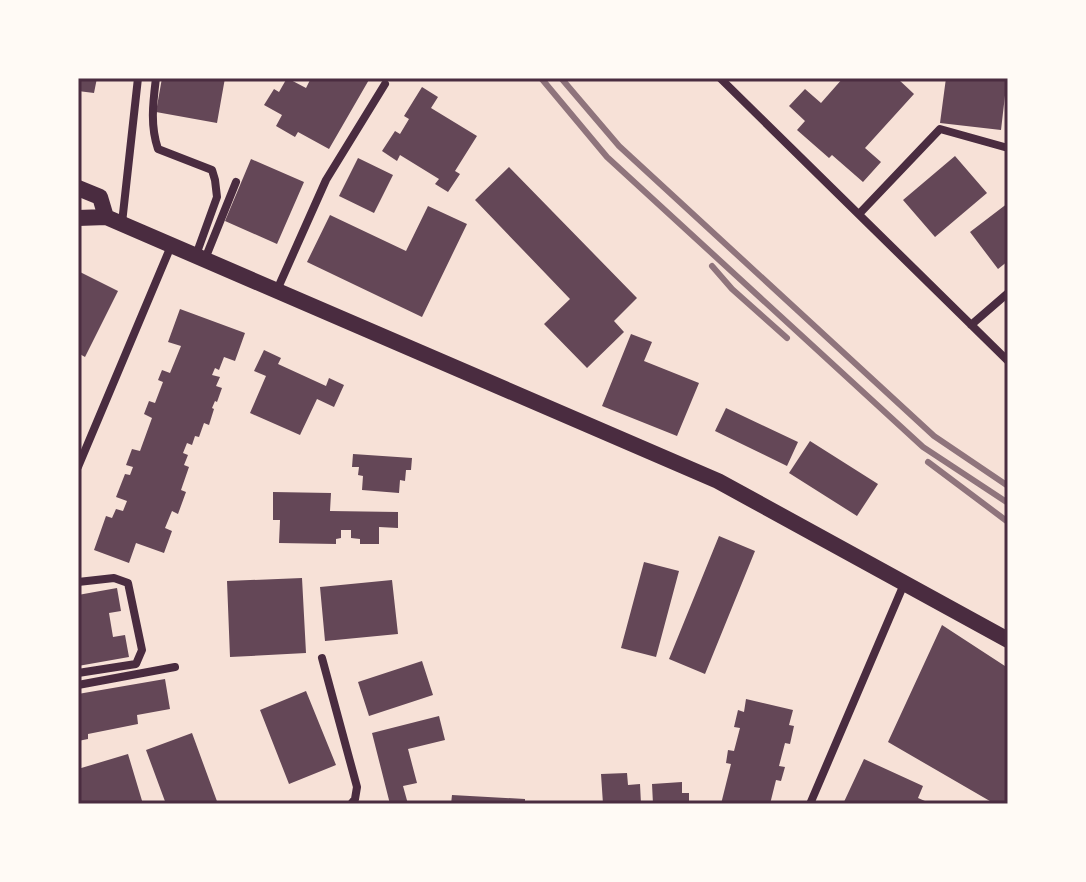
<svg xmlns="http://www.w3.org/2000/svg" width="1086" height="882" font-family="'PT Serif',serif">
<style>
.building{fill:#644757}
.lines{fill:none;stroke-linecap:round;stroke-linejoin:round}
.minor{stroke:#4a2c40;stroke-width:8}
.secondary{stroke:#4a2c40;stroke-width:16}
.rail{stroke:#8f747c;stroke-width:6}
.neatline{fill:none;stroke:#4a2c40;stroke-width:3}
</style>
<rect width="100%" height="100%" fill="#f7e1d7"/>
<path class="building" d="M78,78H97L94,93L78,91Z
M162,78H225L217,123L156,112Z
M287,78L306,88L311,78H370L329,149L298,132L295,137L276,126L282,115L264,105L274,89L279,92Z
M843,78H897L914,94L865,148L881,162L863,182L832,155L829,158L797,130L805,121L789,106L805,89L821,103Z
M946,78H1007L1001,130L940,123Z
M422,87L438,97L431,108L477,136L455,171L460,174L448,192L435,184L439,179L400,155L397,161L382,151L395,131L400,134L409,119L404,116Z
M955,156L987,193L935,237L903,200Z
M358,158L393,175L374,213L339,196Z
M251,159L304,182L277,244L225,221Z
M509,167L637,298L614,321L624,332L587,368L544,324L570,299L475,200Z
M1008,203V261L998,269L970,232Z
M428,206L467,224L422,317L307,262L330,215L406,251Z
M78,271L118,291L85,357L78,353Z
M180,309L245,333L235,361L224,357L219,370L215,368L212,375L220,377L216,386L222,388L217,402L215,401L212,408L214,409L209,425L204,423L199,437L195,436L192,445L187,443L183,453L188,455L184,465L189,467L181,490L186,492L178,514L172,511L165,528L172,531L164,553L136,543L129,563L94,550L106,516L112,518L116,509L123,511L127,501L116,497L125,474L130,475L133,467L126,465L132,449L140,451L152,418L144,414L149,401L155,403L163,382L158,380L162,370L170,373L181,346L168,342Z
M631,334L652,342L644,361L699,383L677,436L602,406Z
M264,350L281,358L278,364L326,386L329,378L344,385L334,407L317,399L300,435L250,413L266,376L254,371Z
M726,408L798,442L787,466L715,431Z
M810,441L878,484L857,516L789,473Z
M353,454L412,458L411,470H406L405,481L400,480L399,493L362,490L363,476L358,475L359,467H352Z
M273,492L331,493L330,511L398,512V528L379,527V544H360V539L351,538V530H341V538L336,539V544L279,543L280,520H273Z
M719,536L755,551L705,674L669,659Z
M644,562L679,571L656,657L621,648Z
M302,578L306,653L230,657L227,581Z
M392,580L398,634L325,641L320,587Z
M117,588L121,611L109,613L113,637L125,635L129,657L78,666V595Z
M942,625L1008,668V804H995L888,742Z
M422,661L433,695L369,716L358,682Z
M165,679L170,709L137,715L138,724L88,734V739L78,741V694Z
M306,691L336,765L289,784L260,710Z
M746,699L793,710L789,725L794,726L790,744L785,743L779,766L785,767L781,781L776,780L770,804H721L731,764L726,763L728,750L734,751L740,728L734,727L738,710L744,712Z
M439,716L445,740L408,749L417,783L403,786L408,804H390L372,733Z
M192,733L218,804H166L146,750Z
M128,754L143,804H78V769Z
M864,759L923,786L918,798L925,801L924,804H843Z
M627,773L628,785L640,784L641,804H603L601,774Z
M682,782V793H689V804H653L652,784Z
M452,795L525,799V804H451Z"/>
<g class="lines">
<path class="minor" d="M156,78C153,103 150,125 158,149L212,170L215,180L217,197L196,255
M720,78L1008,361
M859,214L940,129L1008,148
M122,223L138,78
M205,259L236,182
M277,290L326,180L385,84
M971,325L1008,293
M78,467L171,246
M78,582L114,578L128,583L142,650L136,664L78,673
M322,658L357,787L355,799L351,804
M78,685L175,667
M810,804L904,584"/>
<path class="secondary" d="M78,188L100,197L106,217
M78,218L106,217L718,481L1008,640"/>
<path class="rail" d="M541,78L607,157L923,447L1008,503
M561,78L619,146L934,436L1008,486
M712,266L732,289L787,338
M928,462L1008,522"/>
</g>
<rect width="1086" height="882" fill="none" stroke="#fffaf5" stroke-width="160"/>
<rect x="80" y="80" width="926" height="722" class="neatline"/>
</svg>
